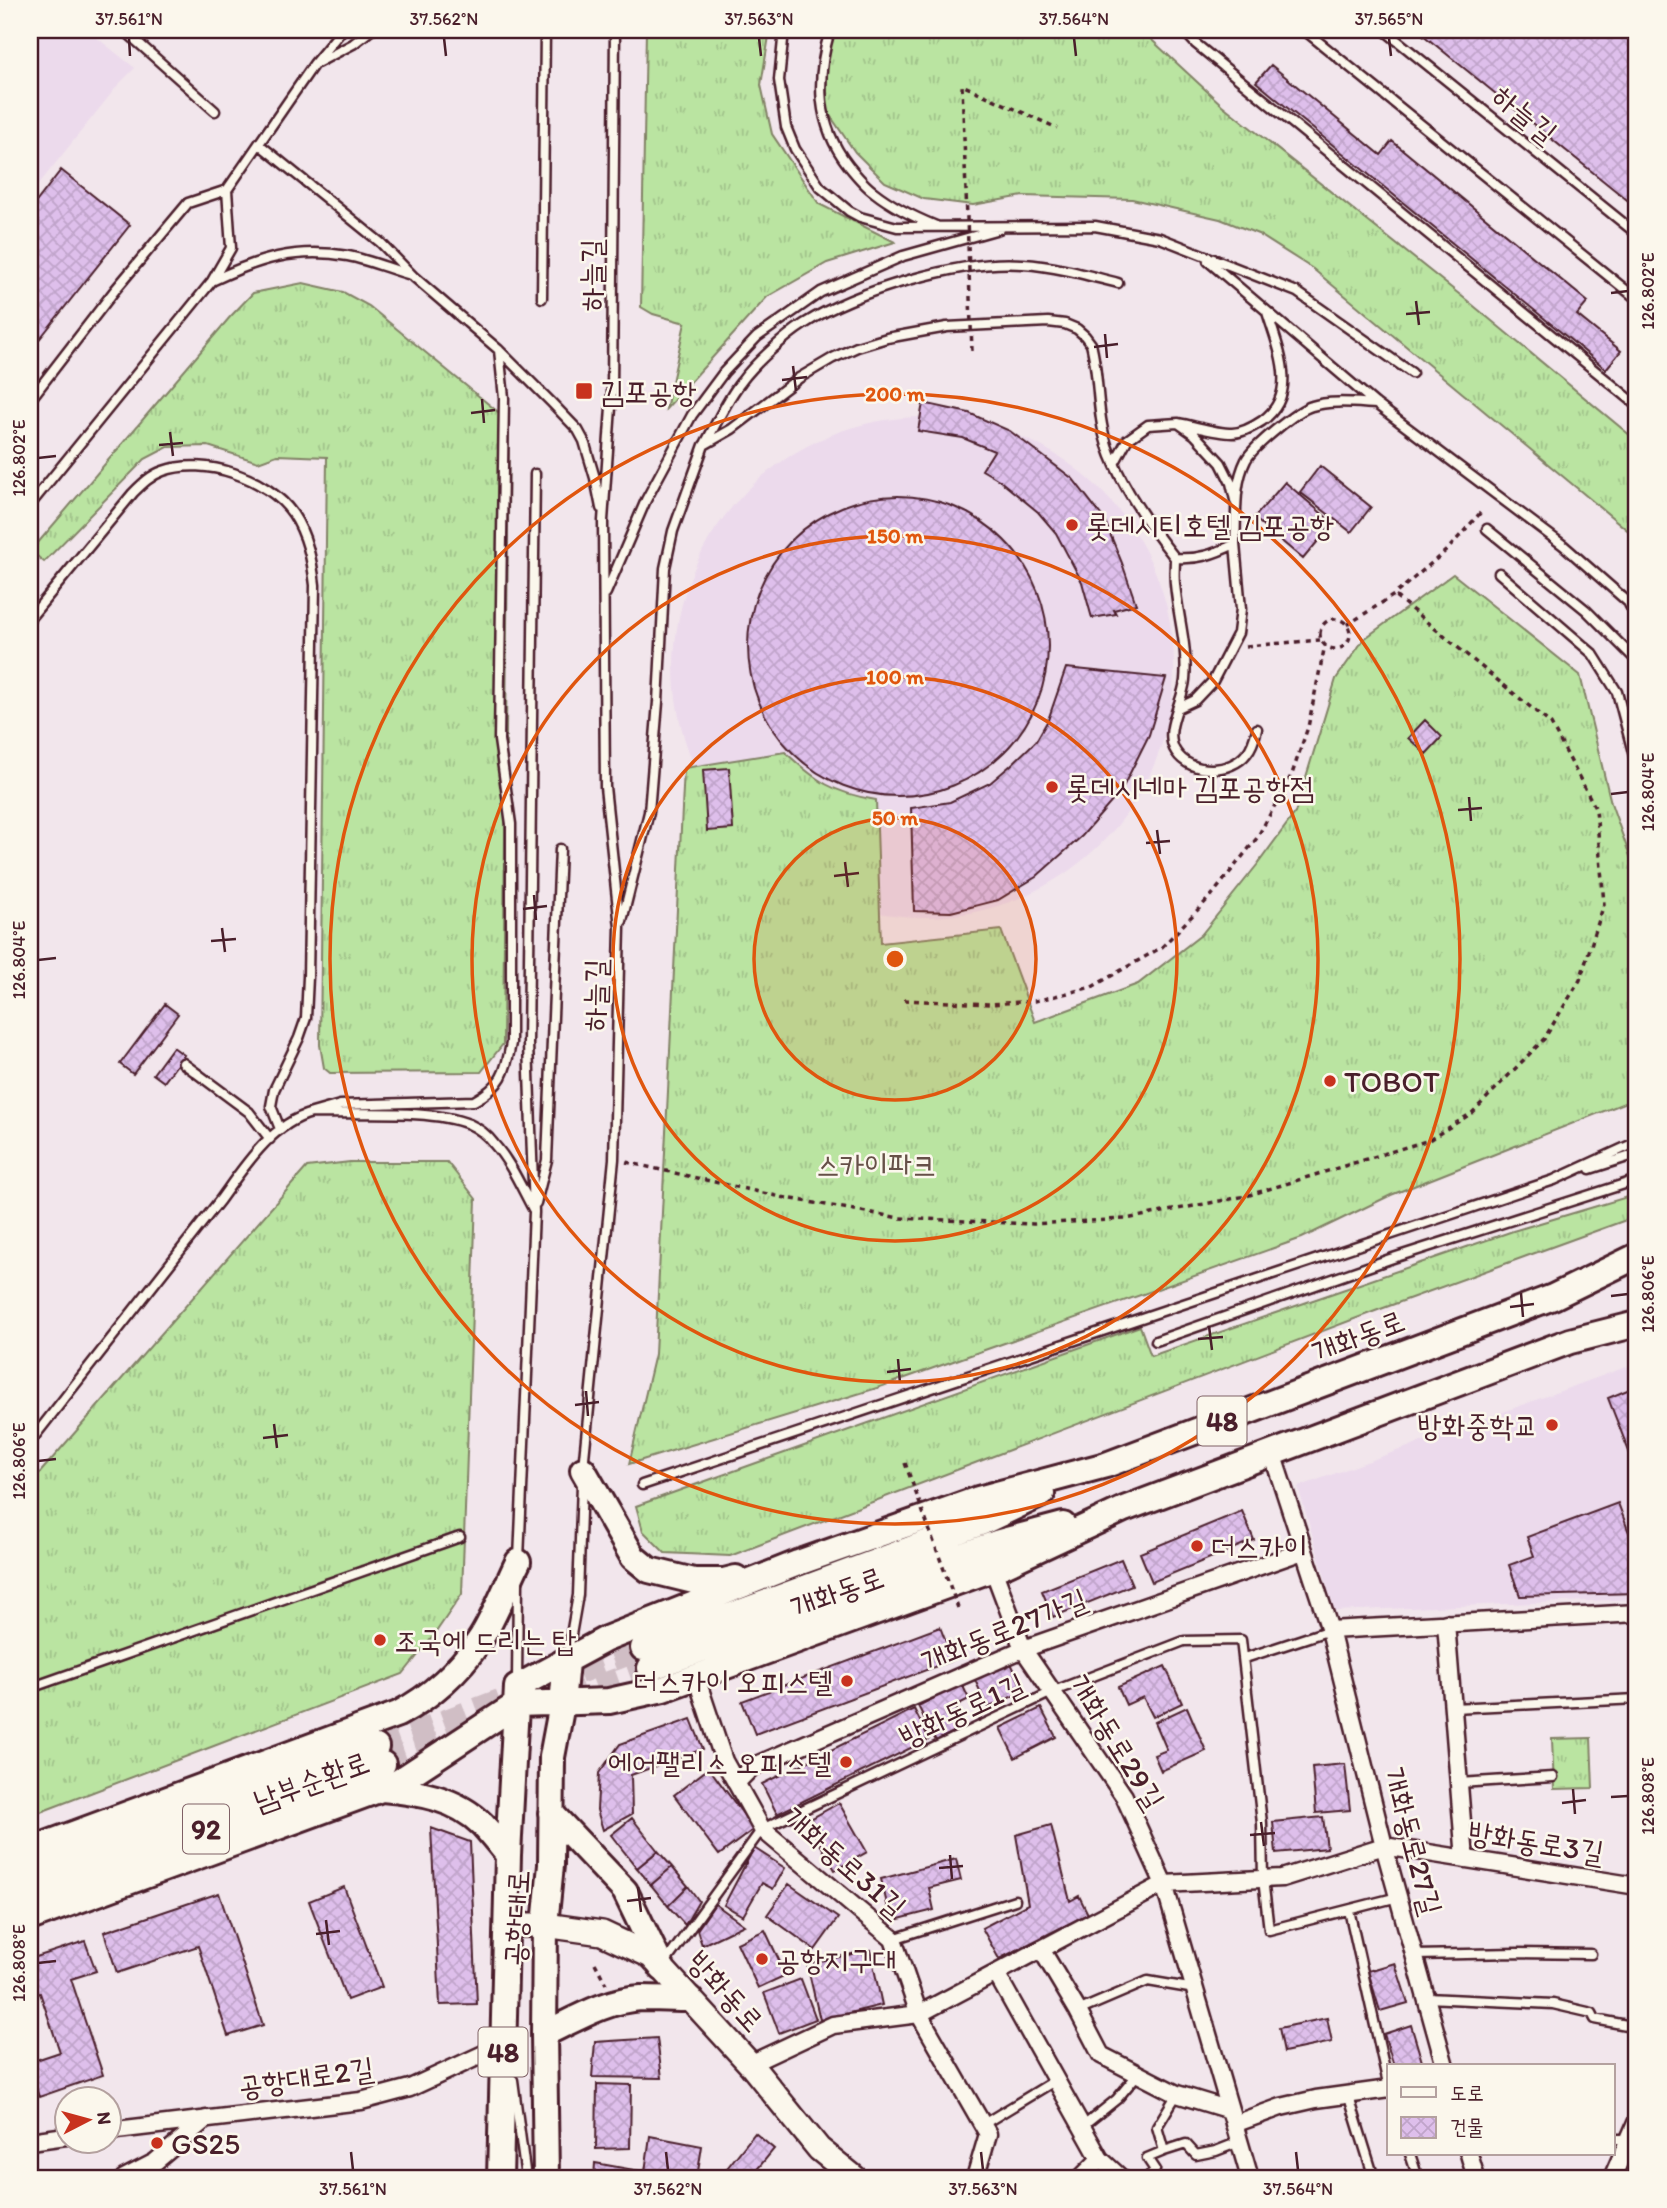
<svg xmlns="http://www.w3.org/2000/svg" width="1667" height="2208" font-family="Itim,'Poor Story',sans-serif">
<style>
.built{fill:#ecdaec}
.grass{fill:url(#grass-tufts);stroke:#828266;stroke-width:2}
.building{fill:url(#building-cross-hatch);stroke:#4a1f2b;stroke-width:2}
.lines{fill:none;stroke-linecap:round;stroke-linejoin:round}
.primary-tunnel{stroke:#d0bec5;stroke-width:24;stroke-dasharray:24 12;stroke-linecap:butt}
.lane-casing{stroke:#4a1f2b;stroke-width:13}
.street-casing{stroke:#4a1f2b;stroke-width:21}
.secondary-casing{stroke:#4a1f2b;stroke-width:28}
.primary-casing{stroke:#4a1f2b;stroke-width:30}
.path{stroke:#4a1f2b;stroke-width:3.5;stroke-dasharray:5 5;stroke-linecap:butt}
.lane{stroke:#fbf7ec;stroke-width:8}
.street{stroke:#fbf7ec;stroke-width:16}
.secondary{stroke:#fbf7ec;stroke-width:23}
.primary{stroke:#fbf7ec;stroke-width:24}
.path-bridge{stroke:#4a1f2b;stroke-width:3.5;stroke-dasharray:5 5;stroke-linecap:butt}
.ticks{fill:none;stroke:#4a1f2b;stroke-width:2.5}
.ring{fill:none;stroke:#e0560e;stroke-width:3.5}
.poi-dot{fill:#c8321e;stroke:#fbf7ec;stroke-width:2.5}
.labels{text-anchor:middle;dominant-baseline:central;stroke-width:5;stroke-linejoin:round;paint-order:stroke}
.shield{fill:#fbf7ec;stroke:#7f6065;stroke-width:2}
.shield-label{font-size:28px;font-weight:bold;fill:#4a1f2b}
.street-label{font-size:30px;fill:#4a1f2b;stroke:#fbf7ec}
.poi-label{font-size:30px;fill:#4a1f2b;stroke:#fbf7ec;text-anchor:start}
.park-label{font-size:30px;fill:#665048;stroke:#fbf7ec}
.centre{fill:#e0560e;stroke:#fbf7ec;stroke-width:3.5}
.ring-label{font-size:21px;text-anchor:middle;font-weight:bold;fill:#e0560e;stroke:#fbf7ec;stroke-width:5;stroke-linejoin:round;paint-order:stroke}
.neatline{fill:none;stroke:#4a1f2b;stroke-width:2.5}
.ticks-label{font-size:18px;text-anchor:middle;fill:#4a1f2b}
</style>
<defs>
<pattern id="grass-tufts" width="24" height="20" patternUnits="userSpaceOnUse" patternTransform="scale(1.75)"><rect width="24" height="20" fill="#bae4a1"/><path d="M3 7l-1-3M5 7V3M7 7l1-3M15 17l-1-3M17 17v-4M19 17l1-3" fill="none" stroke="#a1c38b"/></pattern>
<pattern id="building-cross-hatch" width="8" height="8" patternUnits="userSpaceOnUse" patternTransform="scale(1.75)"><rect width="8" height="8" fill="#debfeb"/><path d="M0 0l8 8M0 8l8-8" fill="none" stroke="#c0a4ca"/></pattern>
</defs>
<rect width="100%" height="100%" fill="#f2e6ec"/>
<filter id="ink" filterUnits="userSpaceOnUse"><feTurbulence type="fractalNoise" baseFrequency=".0143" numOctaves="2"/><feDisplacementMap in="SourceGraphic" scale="14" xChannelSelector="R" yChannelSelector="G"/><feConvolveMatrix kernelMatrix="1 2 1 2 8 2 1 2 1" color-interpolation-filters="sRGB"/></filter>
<g filter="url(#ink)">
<path class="built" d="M30,30H87L135,68L118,85L30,195Z
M674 667a250 250 0 1 1 500 0a250 250 0 1 1-500 0Z
M1637,1363V1599L1335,1611L1298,1487Z"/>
<path class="grass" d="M646,30H770L761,85L772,134L819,204L895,242L827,263L767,297L666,409L685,323L653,314L641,307Z
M835,30H1141L1222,105L1469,302L1637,441V538L1313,269L1258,234L1220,219L1132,199L1023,196L973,205L924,199L885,182L855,152L827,111V57Z
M303,283L343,292L369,306L509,421L503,1044L481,1072L330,1073L324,1068L320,1045L327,457L277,455L258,462L208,446L168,447L145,459L44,562L31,551L230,317L253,293Z
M1453,574L1580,675L1611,803L1637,876V1098L1391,1195L1302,1238L877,1388L629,1464L655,1354L684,768L785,752C816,781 833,793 876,800L881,943L1001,930L1035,1022L1138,984L1201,935L1257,865L1295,813L1336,679L1364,639Z
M350,1162H447L476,1199L462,1594L434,1635L403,1674L30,1816V1484L307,1167Z
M1637,1194V1216L1378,1310L730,1556L665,1553L643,1531L636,1506L1140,1326L1151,1356L1513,1231Z
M1591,1738L1593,1788L1554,1789L1552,1739Z"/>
<path class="building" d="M1417,30H1637V208L1585,166Z
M1271,65L1381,155L1392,141L1588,302L1577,315L1621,351L1606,369L1256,82Z
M61,170L130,225L30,351V210Z
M923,403L969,413L1010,431L1073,479L1104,519L1122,563L1136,604L1114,610L1116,614L1092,618L1082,582L1056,533L1038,512L999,480L982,470L994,451L963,438L918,431Z
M1320,466L1371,507L1351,532L1300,492Z
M1285,482L1333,523L1303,559L1254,518Z
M748 646a150 150 0 1 1 300 0a150 150 0 1 1-300 0Z
M1066,668L1166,678L1149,735L1121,791L1082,836L1036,877L998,900L951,912L914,911L911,808L950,802L990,783L1011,765L1036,741L1048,720Z
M1425,720L1442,737L1426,754L1408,738Z
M729,768L733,829L707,831L703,770Z
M165,1004L178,1014L133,1074L120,1064Z
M173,1047L184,1055L164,1082L153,1074Z
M1637,1386V1472L1608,1398Z
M1618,1503L1637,1554V1593L1520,1596L1509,1565L1534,1556L1527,1537Z
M1242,1511L1254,1540L1152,1582L1140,1553Z
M1121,1559L1132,1585L1053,1617L1042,1591Z
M940,1627L953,1660L755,1734L742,1701Z
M1010,1661L1024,1691L988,1708L974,1678Z
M1165,1666L1182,1703L1153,1717L1143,1697L1126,1705L1118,1687Z
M962,1684L969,1699L955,1706L965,1726L936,1741L918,1706Z
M1187,1707L1206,1751L1161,1771L1154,1755L1167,1750L1155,1722Z
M1041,1708L1056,1737L1015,1758L1000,1728Z
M914,1709L929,1739L777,1814L762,1784Z
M691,1719L703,1749L631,1775L632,1814L603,1830L597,1810L599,1773L620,1744Z
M1345,1764L1350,1810L1316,1813L1312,1767Z
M709,1768L754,1829L719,1855L674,1795Z
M839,1803L867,1852L835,1870L807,1821Z
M1323,1817L1327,1848L1276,1853L1273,1822Z
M632,1818L658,1851L637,1868L611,1835Z
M1051,1825L1070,1901L1079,1896L1088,1914L999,1959L982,1928L1028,1904L1016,1835Z
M431,1828L470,1842L477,2004L440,2005Z
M754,1848L785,1868L773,1889L762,1883L743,1916L724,1905Z
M658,1851L672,1867L651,1885L637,1868Z
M956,1859L961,1880L929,1888L934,1910L891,1921L881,1879Z
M672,1867L688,1886L668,1906L651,1885Z
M789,1884L838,1918L815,1950L767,1915Z
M688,1886L699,1901L685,1925L668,1906Z
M344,1887L382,1987L347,2000L309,1901Z
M219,1893L263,2025L228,2036L198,1946L117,1973L104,1932Z
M715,1904L744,1925L702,1945L697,1930Z
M765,1930L786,1975L758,1988L737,1943Z
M85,1941L96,1971L71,1979L103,2075L39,2097L30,2069V2062L60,2052L40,1993L30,1996V1959Z
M870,1950L882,2005L820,2020L807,1964Z
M1395,1963L1408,2003L1380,2011L1368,1971Z
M801,1979L816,2019L779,2033L764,1993Z
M1327,2018L1332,2042L1284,2052L1279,2028Z
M1411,2025L1423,2065L1394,2066L1384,2034Z
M657,2038L662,2078L592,2077L595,2042Z
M597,2084L631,2085L630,2148L596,2149Z
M755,2133L774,2149L750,2178H732L724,2172Z
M650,2136L702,2146L697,2178H594L595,2163L645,2172Z"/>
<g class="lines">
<path class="primary-tunnel" d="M562,1700L650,1668
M376,1747L643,1648
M383,1764L458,1737"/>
<g class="lane-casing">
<path id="lane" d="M124,30L215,111
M784,30L779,80L786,127L795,149L820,187L849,211L860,217L897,227L1095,226L1160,238L1297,292L1412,373
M830,30C816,78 816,124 848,165C856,175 864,185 874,192C893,207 914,217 936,226
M1183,30L1196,44L1637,405
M1304,30L1637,299
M1384,30L1637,234
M317,63L353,44L371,30
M259,144L381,243L414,277L499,350L551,402L578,430L584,441L595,478L601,508
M227,190L314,64L342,30
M1208,261L1376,404L1563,545L1628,602L1637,619
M212,281C258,259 296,247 348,256C369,260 390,269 411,275
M542,298L545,30
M30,400L115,290L188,203L227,190
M1178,423C1195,426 1215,433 1232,433C1242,433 1253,427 1262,421C1300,394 1278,348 1267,312
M706,442C717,423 727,399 741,382C754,364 785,336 804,324C855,291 962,259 1023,264C1055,266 1087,275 1118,283
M1115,462L1127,440L1148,425L1178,423L1195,435L1221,463L1231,483L1235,500
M30,505L212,281L231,248L227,190
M1487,529L1586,610L1637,661
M1175,558C1175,566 1174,576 1175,584C1178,617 1188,647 1185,680C1183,703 1162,731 1176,752C1191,775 1231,774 1247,753C1253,746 1255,737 1257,729
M1499,573L1593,654L1617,692L1634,756L1637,778
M606,593L646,500L692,415L724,372L757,337L821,292L903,256L999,229
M30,618L133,493C142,484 151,475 163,471C205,456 268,478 293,514C307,535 312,560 315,585L308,977L306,1018L299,1038L274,1090L271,1106L280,1129
M1178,708L1195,700L1213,681L1238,633L1241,609L1235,544
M622,921L649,812L658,702L665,568L673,531L704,445L732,429L799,378L833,358L857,347L887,338L947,327L1048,322L1065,324L1077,329L1085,336L1091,344C1098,371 1097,398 1102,425C1109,469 1147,523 1175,558C1198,560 1214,554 1235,544C1237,516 1233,486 1246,460C1253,447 1297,410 1312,406C1330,400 1357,403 1376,404
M183,1063L249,1112L270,1139
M312,1113L340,1105L474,1101C502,1086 506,1072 511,1043V824L499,740L504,398L499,350
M1590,1169L1637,1154
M536,1203L547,1160L560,849
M1156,1341L1390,1259L1637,1180
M30,1442L220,1200C244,1167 271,1124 312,1113C356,1115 430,1108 469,1124C478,1128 488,1136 494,1144C511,1163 521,1187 533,1209
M583,1468L614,1159L620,927L605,787L603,521L612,393L615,30
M642,1485L1554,1180L1637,1142
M519,1559L534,1212L528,1044L535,474
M568,1652L578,1595L582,1484
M1245,1658L1330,1630
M517,1681L518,1582
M30,1688L460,1537
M1453,1708L1637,1699
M1459,1783L1553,1777
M1349,1910L1389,2088
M893,1939L1015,1900
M1415,1955L1517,1953L1591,1954
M665,1963L762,1829L1054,1691L1184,1641L1241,1640L1262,1823L1263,1879L1269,1930L1398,1897
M1427,1998L1553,2004L1592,2013L1595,2019L1637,2027
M1078,2011L1148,1981L1195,1989
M513,2080L526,2178
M1348,2094L1374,2178
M982,2125L1056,2080
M1082,2127L1117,2099L1137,2075
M1613,2139H1629
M1164,2151L1186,2144L1196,2155L1216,2151L1239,2142
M1410,2154L1418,2178
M1147,2178L1155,2170L1147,2158L1164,2151L1157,2127L1177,2094"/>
</g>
<g class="street-casing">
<path id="street" d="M1272,1453L1330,1630L1384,1846L1445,2066
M993,1569L1023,1649L1124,1796L1164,1884L1250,2178
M1446,1623L1465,1859
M1330,1630L1637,1613
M696,1677L724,1761L762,1829L893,1939L919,2014L988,2134L975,2178
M736,1783L752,1767L1023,1649L1303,1551
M1041,1949L1078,2011L1101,2055L1177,2094L1230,2110
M996,1973L1100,2159L1121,2178
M750,2064L833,2025L919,2014L1164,1884L1282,1878L1384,1846L1637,1886
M1234,2124L1281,2107L1316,2099L1389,2089
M108,2131L361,2101L410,2088L503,2045
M30,2141L66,2136
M1469,2154L1476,2178
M124,2178L155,2162L206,2119
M1081,2178L1100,2159
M1612,2178L1637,2121"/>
</g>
<g class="secondary-casing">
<path id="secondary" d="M507,1925H545L602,1933L651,1956L750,2064L819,2149L855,2178"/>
</g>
<g class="primary-casing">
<path id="primary" d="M583,1470L633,1557L649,1570L694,1581H724L736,1578
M643,1648L983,1522L1042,1494
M650,1668L999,1542L1063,1525
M382,1789C418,1792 456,1798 483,1825C492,1835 500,1845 508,1855
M551,1813L625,1891L662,1968
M30,1850L398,1714C430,1697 459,1671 479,1641C494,1619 506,1586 518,1562
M30,1874L376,1747
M30,1894L383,1764
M30,1918L395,1784L517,1704L609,1701L663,1689L1004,1565L1124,1509L1570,1341L1637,1324
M544,2034C574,2020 606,2000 641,1998C657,1998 674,1999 690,1999
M500,2178L508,1855L517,1687L606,1639L798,1563L978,1499L1106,1465L1553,1297L1637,1256
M546,2178L544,2034L545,1925L551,1865L552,1757L562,1704L566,1662"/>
</g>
<path class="path" d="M1320 634a15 15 0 1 1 30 0a15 15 0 1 1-30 0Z
M1347,625L1394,595L1448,549L1482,511
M1246,646L1320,640
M904,1000L990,1004L1035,1001L1092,987L1162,947L1212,895L1257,838L1292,774L1308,727L1325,645
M626,1162L781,1197L900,1218L1033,1224L1126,1219L1246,1196L1429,1140L1472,1113L1544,1039L1580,980L1604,904L1596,809L1551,724L1394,595
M595,1963L606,1984"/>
<use href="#lane" class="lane"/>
<use href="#street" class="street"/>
<use href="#secondary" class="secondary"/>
<use href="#primary" class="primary"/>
<path class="path-bridge" d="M972,351L962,85L1057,128
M905,1463L958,1608"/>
</g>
</g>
<path class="ticks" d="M129,38L130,56M444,38L446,56M759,38L761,56M1074,38L1076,56M1389,38L1391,56M1611,293L1628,291M1416,301L1419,325M1406,314L1430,312M1105,334L1107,358M1094,347L1118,344M793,366L796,391M782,380L807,377M482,399L484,423M471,413L495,410M170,432L173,456M159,445L183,443M38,458L56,456M1611,794L1628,792M1469,797L1471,821M1458,810L1482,808M1157,830L1160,854M1146,843L1170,841M845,862L848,887M834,876L859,873M534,895L536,920M523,909L547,906M222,928L225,952M211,941L236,939M38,960L56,958M1521,1293L1523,1317M1611,1296L1628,1294M1510,1307L1534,1304M1209,1326L1212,1350M1198,1339L1223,1337M898,1359L900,1383M887,1372L911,1369M586,1391L588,1416M575,1405L599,1402M274,1424L277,1448M263,1438L288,1435M38,1461L56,1459M1573,1789L1575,1814M1611,1797L1628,1796M1562,1803L1586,1800M1261,1822L1264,1846M1250,1835L1275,1833M950,1855L952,1879M939,1868L963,1866M638,1887L641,1912M627,1901L651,1898M326,1920L329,1945M316,1934L340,1931M38,1963L56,1961M351,2152L353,2170M666,2152L668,2170M981,2152L983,2170M1296,2152L1298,2170"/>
<circle cx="895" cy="959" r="141" fill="#e0560e" fill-opacity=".12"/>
<g class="ring">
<circle cx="895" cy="959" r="141"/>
<circle cx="895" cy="959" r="282"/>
<circle cx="895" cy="959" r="423"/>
<circle cx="895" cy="959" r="565"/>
</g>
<g class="poi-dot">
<rect x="575" y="382" width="18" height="18" rx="3.5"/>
<circle cx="1072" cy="525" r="7"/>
<circle cx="1052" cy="787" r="7"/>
<circle cx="1330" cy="1081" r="7"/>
<circle cx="1552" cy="1425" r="7"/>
<circle cx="1197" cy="1546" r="7"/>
<circle cx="380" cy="1640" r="7"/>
<circle cx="847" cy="1681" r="7"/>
<circle cx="846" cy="1762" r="7"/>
<circle cx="762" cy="1959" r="7"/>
<circle cx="157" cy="2143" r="7"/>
</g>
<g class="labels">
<g class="shield">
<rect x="1197.5" y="1396.5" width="49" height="49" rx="5"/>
<rect x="183" y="1804.5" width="46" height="49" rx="5"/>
<rect x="478.5" y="2027.5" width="49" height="49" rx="5"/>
</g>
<g class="shield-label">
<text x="1222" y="1421">48</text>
<text x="206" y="1829">92</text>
<text x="503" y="2052">48</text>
</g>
<g class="street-label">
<text transform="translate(1525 114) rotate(39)">하늘길</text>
<text transform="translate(591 275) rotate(-90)">하늘길</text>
<text transform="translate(595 995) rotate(-89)">하늘길</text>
<text transform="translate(1358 1336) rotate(-21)">개화동로</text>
<text transform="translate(837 1592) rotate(-20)">개화동로</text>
<text transform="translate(1004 1630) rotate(-22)">개화동로27가길</text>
<text transform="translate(962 1710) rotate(-25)">방화동로1길</text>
<text transform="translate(1117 1742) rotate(58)">개화동로29길</text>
<text transform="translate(311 1781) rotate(-20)">남부순환로</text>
<text transform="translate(1413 1841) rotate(75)">개화동로27길</text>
<text transform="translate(1536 1842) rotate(9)">방화동로3길</text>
<text transform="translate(845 1862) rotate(41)">개화동로31길</text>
<text transform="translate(516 1918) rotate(-87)">공항대로</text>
<text transform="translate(726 1991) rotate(48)">방화동로</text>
<text transform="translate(306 2077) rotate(-8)">공항대로2길</text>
</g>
<g class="poi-label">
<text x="600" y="391">김포공항</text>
<text x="1086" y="525">롯데시티호텔 김포공항</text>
<text x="1066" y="787">롯데시네마 김포공항점</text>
<text x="1344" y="1081">TOBOT</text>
<text x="1538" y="1425" text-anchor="end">방화중학교</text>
<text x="1211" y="1546">더스카이</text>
<text x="394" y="1640">조국에 드리는 탑</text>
<text x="833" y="1681" text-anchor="end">더스카이 오피스텔</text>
<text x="832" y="1762" text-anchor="end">에어팰리스 오피스텔</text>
<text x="776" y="1959">공항지구대</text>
<text x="171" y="2143">GS25</text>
</g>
<g class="park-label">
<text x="876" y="1164">스카이파크</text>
</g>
</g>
<circle cx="895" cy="959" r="10" class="centre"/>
<g class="ring-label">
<text x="895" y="401">200 m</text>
<text x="895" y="543">150 m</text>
<text x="895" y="684">100 m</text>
<text x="895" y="825">50 m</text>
</g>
<rect width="1667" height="2208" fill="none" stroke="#fbf7ec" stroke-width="77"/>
<rect x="1387" y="2064" width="228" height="91" fill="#fbf7ec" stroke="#b4a19f" stroke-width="2"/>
<rect x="1401" y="2087" width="35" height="10" fill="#fbf7ec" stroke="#b4a19f" stroke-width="2"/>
<text x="1450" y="2100" font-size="21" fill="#4a1f2b">도로</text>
<rect x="1401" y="2117" width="35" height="21" fill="url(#building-cross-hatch)" stroke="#b4a19f" stroke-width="2"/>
<text x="1450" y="2134" font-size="21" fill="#4a1f2b">건물</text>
<g transform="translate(88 2120) rotate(84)"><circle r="33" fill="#fbf7ec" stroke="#b4a19f" stroke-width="2"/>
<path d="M0-5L12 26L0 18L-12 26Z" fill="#c8321e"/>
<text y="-10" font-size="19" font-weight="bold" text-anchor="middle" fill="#4a1f2b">N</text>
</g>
<rect x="38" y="38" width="1590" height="2132" class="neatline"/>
<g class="ticks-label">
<text x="129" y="25">37.561°N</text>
<text x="444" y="25">37.562°N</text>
<text x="759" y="25">37.563°N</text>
<text x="1074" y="25">37.564°N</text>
<text x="1389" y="25">37.565°N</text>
<text transform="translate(1648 291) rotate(-90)" y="6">126.802°E</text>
<text transform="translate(19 458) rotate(-90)" y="6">126.802°E</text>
<text transform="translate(1648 792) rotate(-90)" y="6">126.804°E</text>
<text transform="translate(19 960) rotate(-90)" y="6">126.804°E</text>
<text transform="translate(1648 1294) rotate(-90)" y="6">126.806°E</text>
<text transform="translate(19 1461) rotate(-90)" y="6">126.806°E</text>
<text transform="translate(1648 1796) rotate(-90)" y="6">126.808°E</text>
<text transform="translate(19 1963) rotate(-90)" y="6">126.808°E</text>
<text x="353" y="2195">37.561°N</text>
<text x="668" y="2195">37.562°N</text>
<text x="983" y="2195">37.563°N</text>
<text x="1298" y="2195">37.564°N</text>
</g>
</svg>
